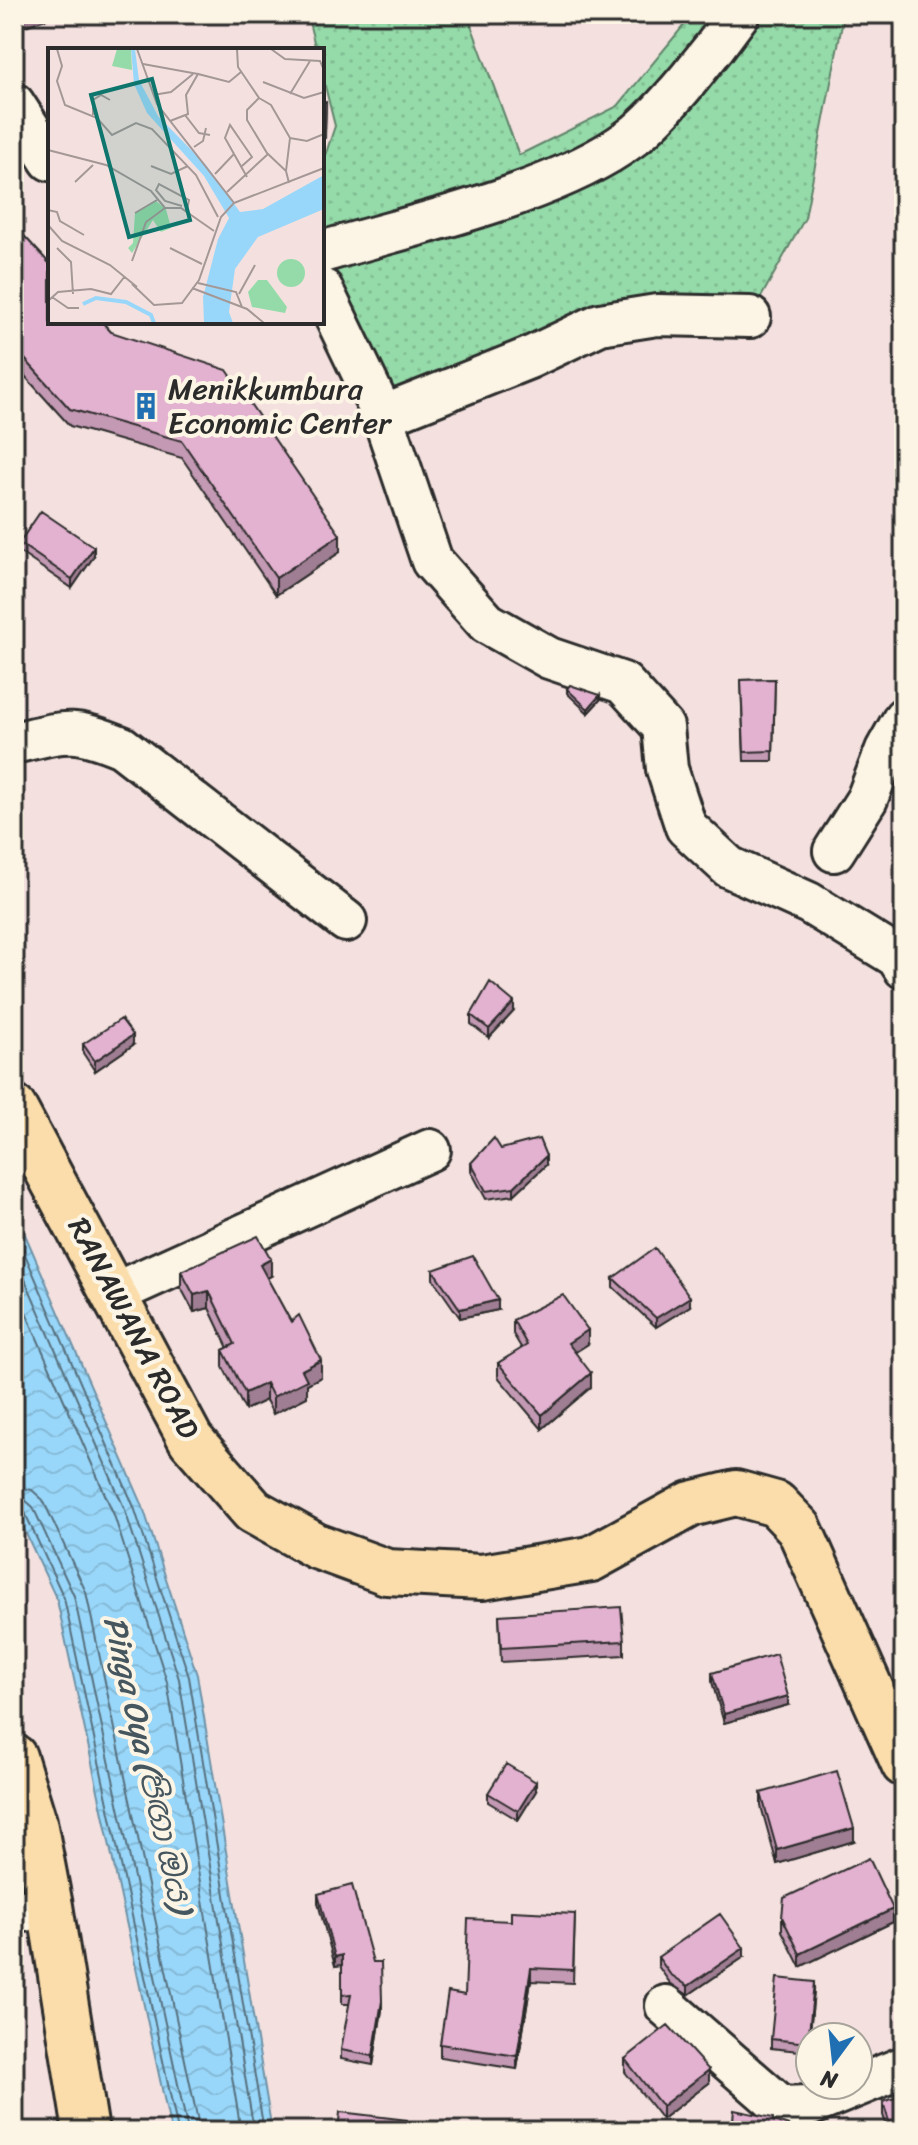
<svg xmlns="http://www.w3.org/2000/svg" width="918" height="2145" font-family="Sriracha,'Noto Sans Sinhala',sans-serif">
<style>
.park{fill:url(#park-dots);stroke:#60836a;stroke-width:2}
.water{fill:url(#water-waves);stroke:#6d92a7;stroke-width:2}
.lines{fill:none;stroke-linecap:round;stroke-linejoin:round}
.shore{stroke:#57707e;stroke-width:2}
.minor-casing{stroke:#2b2b2b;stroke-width:46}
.major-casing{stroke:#2b2b2b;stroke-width:50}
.highway-casing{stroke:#2b2b2b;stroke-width:50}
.minor{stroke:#fcf5e5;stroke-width:40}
.major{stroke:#faddab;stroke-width:44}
.highway{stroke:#faddab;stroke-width:44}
.wall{fill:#c399b3;stroke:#2b2b2b;stroke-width:2}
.shaded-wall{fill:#9f7d92;stroke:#2b2b2b;stroke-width:2}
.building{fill:#e3b2d0;stroke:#2b2b2b;stroke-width:2}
.labels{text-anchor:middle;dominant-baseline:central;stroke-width:8;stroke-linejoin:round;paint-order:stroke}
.poi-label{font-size:30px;fill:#2b2b2b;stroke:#fcf5e5;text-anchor:start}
.street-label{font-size:30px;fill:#2b2b2b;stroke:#fcf5e5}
.water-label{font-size:32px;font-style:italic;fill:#46565f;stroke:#fcf5e5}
.inset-river{fill:none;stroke:#99d7fa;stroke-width:4}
.inset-road{fill:none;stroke:#a49897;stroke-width:2}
.view{fill:#0f766e;fill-opacity:0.15;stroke:#0f766e;stroke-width:4}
.inset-edge{fill:none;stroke:#2b2b2b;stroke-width:4}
</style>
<defs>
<pattern id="park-dots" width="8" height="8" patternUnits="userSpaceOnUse" patternTransform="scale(2)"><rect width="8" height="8" fill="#95dba9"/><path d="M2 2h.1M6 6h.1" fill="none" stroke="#81bc92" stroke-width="1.8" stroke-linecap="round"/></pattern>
<pattern id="water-waves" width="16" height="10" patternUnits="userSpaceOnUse" patternTransform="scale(2)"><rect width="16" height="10" fill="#99d7fa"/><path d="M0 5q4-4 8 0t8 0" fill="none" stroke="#84b9d6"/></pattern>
</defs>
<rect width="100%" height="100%" fill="#f4e1df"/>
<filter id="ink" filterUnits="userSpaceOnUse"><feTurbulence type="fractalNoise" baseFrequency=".0125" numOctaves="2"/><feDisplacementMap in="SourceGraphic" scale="16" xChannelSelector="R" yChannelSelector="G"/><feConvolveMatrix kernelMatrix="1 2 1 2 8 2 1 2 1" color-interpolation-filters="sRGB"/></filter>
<g filter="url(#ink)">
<path class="park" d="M307,14H467L519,155L618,106L693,14H844L805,218L750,317L657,315L396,406L322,268V165L335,126L322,74V50H316Z"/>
<path class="water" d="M14,1209L142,1504L197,1675L272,2131H171L57,1600L14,1508Z"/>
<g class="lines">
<path class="shore" d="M14,1229L134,1507L189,1677L264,2131
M14,1254L125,1510L179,1679L254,2131
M14,1285L114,1515L167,1682L241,2131
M14,1486L32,1490L43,1500L86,1592L200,2131
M14,1498L24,1499L33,1507L74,1596L188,2131
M14,1508L25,1513L64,1598L178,2131"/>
<g class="minor-casing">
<path id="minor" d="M14,104L50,160
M322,252C412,225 557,194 631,138C664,113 714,49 739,14
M322,289L383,416L432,561L487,623L549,658L623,683L663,727L667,769L686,827L729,867L809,903L897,957L904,968
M383,416L529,358L600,324L657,315L750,317
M14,743C65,731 72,726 122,747L346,921
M834,851L867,799L886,750L904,718
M115,1293L430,1150
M14,1913L50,1906
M666,2006L782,2107L808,2106L904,2067"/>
</g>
<g class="major-casing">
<path id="major" d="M14,1108L191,1440L253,1511L316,1546L387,1572L482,1577L591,1559L691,1504L736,1493L776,1504L799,1528L904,1764"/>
</g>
<g class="highway-casing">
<path id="highway" d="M14,1757L34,1822L50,1906L86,2131"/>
</g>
<use href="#minor" class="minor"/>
<use href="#major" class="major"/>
<use href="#highway" class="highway"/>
</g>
<path class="wall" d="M322,102H326L325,138H322Z
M14,225L111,332L340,552L276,595L182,458L70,426L14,364Z
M19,543L94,556L72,588L19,552Z
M775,679L773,761H744L741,680Z
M567,689L600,700L588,713L567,693Z
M514,1011L489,1038L471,1024V1015Z
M83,1044L133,1045L95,1071L83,1053Z
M501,1149L546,1165L514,1195L486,1199L471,1171V1163Z
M433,1270L498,1310L460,1318L433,1279Z
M181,1271L271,1276L267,1278L321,1377L307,1384V1397L273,1414L266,1400L245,1410L223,1367V1350L228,1348L209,1308L194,1312L181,1288Z
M613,1278L690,1306L656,1327L613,1287Z
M513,1320L588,1344L575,1352L591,1387L542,1429L498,1377V1363L522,1349L513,1334Z
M499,1615L624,1641V1655L501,1662Z
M712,1673L788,1705L724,1723L712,1682Z
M536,1791L518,1820L488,1802V1793Z
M761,1793L854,1841L777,1864L761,1806Z
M318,1894L382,2010L373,2065L341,2059V2050L350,2004H342V1965L335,1966L318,1903Z
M575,1914L573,1983L531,1981L517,2069L440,2057V2044L465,1995Z
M782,1917L893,1922L800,1967L782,1931Z
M658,1957H744L688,1995L670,1983L658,1966Z
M814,1991L808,2052L771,2048V2039Z
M625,2059L709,2083L662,2119L625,2072Z
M883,2102L904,2131H888L883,2115Z"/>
<path class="shaded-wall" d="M31,14H60L14,30V20Z
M340,535V552L276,595V578Z
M94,547V556L72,588V579Z
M600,695V700L588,713V709Z
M514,1002V1011L489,1038V1029Z
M133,1035V1045L95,1071V1061Z
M546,1156V1165L514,1195V1187Z
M271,1259V1276L260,1282V1265Z
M209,1291V1308L194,1312V1295Z
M690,1297V1306L656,1327V1318Z
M498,1300V1310L460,1318V1309Z
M588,1330V1344L568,1357V1343Z
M321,1360V1377L307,1384V1397L273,1414V1397L302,1370Z
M591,1373V1387L542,1429V1415Z
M266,1383V1400L245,1410V1393Z
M788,1696V1705L724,1723V1714Z
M536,1782V1791L518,1820V1811Z
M854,1828V1841L777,1864V1850Z
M893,1909V1922L800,1967V1954Z
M744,1948V1957L688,1995V1986Z
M342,1955V1965L335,1966V1957Z
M531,1968V1981L517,2069V2056Z
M814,1982V1991L808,2052V2043Z
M382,2001V2010L373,2065V2056Z
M709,2070V2083L662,2119V2106Z"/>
<path class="building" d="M14,14H31L14,20Z
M322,102H326L325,129H322Z
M14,225L50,264V322H102L111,332L227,370L340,535L276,578L182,441L70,409L14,347Z
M41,511L94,547L72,579L19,543Z
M775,679L773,751L744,752L741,680Z
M570,685L600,695L588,709L567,689Z
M490,982L514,1002L489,1029L471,1015Z
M121,1019L133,1035L95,1061L83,1044Z
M494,1138L501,1149L539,1139L546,1156L514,1187L486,1191L471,1163Z
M258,1236L271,1259L260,1265L291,1322L299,1315L321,1360L302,1370L307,1380L273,1397L266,1383L245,1393L223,1350L235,1344L209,1291L194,1295L181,1271Z
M655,1248L690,1297L656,1318L613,1278Z
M473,1256L498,1300L460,1309L433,1270Z
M563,1295L588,1330L568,1343L591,1373L542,1415L498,1363L527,1345L513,1320Z
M621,1607L624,1641L501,1648L499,1615Z
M776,1654L788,1696L724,1714L712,1673Z
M506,1764L536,1782L518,1811L488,1793Z
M837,1771L854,1828L777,1850L761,1793Z
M869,1858L893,1909L800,1954L782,1917L784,1898Z
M352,1885L373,1962H381L382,2001L373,2056L341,2050L351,1994L342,1995V1955L335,1957L318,1894Z
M511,1911L575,1914L573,1970L531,1968L517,2056L440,2044L448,1992L465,1995L468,1919L511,1921Z
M720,1914L744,1948L688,1986L670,1974L658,1957Z
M777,1978L814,1982L808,2043L771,2039Z
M668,2025L709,2070L662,2106L625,2059Z
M904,2095V2131H892L883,2102Z
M734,2110L773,2118V2121L805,2131H732Z
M340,2112L407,2120L406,2131H338Z"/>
</g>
<defs>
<g id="building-bare" transform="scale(2.16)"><path d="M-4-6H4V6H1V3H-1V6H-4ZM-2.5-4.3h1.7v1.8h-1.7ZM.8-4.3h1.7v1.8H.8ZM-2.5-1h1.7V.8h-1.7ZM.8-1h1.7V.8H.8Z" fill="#1f6fb2" stroke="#fcf5e5" stroke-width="2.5" paint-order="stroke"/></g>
</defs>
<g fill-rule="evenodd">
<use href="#building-bare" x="146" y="406"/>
</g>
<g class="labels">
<g class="poi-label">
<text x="168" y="389">Menikkumbura<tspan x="168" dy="34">Economic Center</tspan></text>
</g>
<g class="street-label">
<text transform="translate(134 1328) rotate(62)">RANAWANA ROAD</text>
</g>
<g class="water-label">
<text transform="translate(148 1764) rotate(77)">Pinga Oya (පිඟා ඔය)</text>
</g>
</g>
<g transform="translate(48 48)">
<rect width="276" height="276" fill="#f4e1df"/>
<path d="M69,1H83L84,22L64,18Z" fill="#95dba9"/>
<path d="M108,153L118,161L123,180L113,184L105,172L84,205L80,200L85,195L87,165ZM229 225a14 14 0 1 1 28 0a14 14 0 1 1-28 0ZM210,232H219L239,259L237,265L204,259L200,244Z" fill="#95dba9"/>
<path d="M83,1H87L91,32L110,68L158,117L192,164L215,161L276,127V161L210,189L187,221L181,264L185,275H156L155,249L170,191L181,170L156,128L99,65L86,36Z" fill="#99d7fa"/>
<path class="inset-river" d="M35,256L48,250L78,254L103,267L106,275"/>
<path class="inset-road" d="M9,1L14,18L9,33L17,57L49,70L64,87L88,75L104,81L148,127L170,169M189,1L190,19L211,50L199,62V72L219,105L238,123L241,135M223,1L237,11L272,13L276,22M95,16L150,26M215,34L256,50L276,44M242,46L262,13M105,47L123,44L145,26M211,50L223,57L242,90L238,123M45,67V52L53,47L62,52M137,67L151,85L162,87M122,73L140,66L138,47L150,26L181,34L193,24M242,90L259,93L276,86M146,99L155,93L158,80M0,102L58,117L103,143L117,160H133L166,183M186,106L177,90L182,77L204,109L194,118M103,118L123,126L140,118M167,126L186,106L199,129M27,134L45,117M179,144L220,106M186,155L276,120M134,158L117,153L108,142L111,136L141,152L139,162M0,162L9,164L12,173L36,187M87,165L109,152M0,177L14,193L62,217L89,239M9,200L23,214L25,246M122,200L154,216M84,213L98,174L117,160M150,235L188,244L194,259M84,236L106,257L134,255L151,232L173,169L186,155L109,56L89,1M144,240L199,261L216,275M191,246L207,217M4,249L20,260H31M0,253L10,244L43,241L63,246L77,228"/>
<path class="view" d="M104,31L142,172L81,189L43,47Z"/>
<rect width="276" height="276" class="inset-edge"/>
</g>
<rect width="918" height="2145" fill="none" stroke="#fcf5e5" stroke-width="48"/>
<rect x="24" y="24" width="870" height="2097" fill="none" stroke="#2b2b2b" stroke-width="3" filter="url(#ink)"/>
<g transform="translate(834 2061) rotate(195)"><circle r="38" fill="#fcf5e5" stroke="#a8a49b" stroke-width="2"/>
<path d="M0-6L14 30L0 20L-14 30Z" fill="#1f6fb2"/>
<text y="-12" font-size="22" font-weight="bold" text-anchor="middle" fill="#2b2b2b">N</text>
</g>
</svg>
